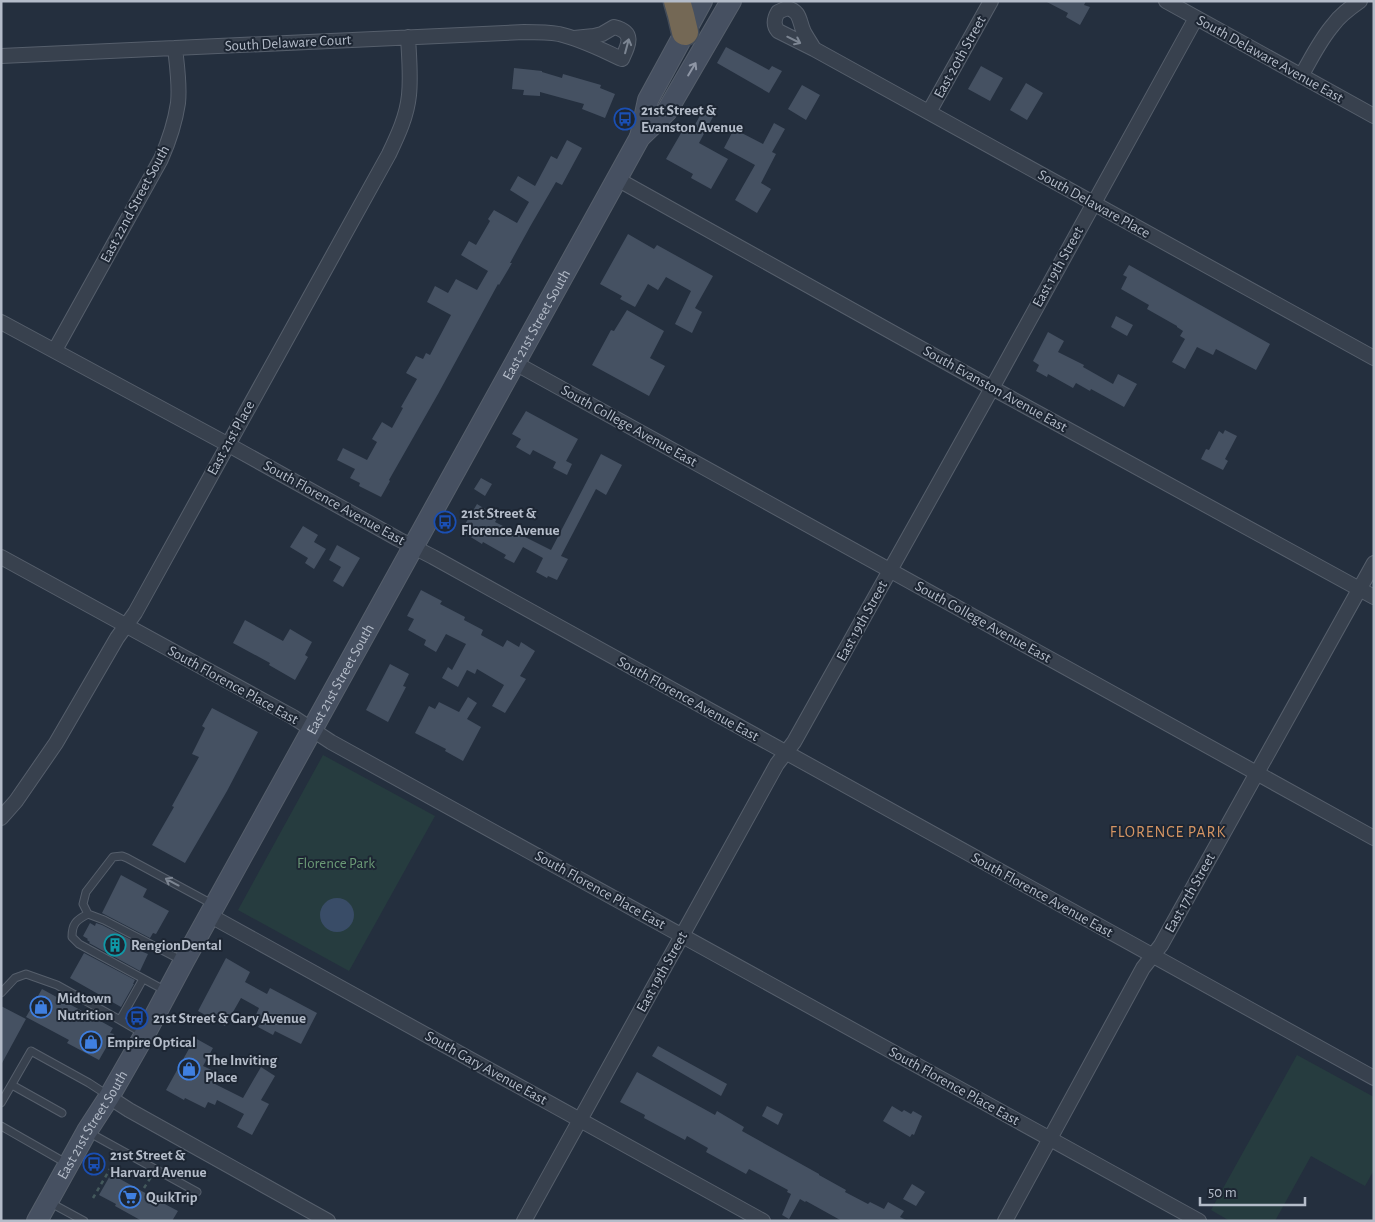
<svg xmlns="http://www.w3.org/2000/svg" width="1375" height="1222" font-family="'Alegreya Sans',sans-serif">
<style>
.green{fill:#263c3f}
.water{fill:#394c67}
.building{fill:#455162}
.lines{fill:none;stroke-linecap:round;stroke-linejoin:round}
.lane-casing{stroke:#565f6c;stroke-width:9}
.street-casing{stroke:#565f6c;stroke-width:16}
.secondary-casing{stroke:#565f6c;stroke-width:22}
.highway-casing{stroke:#434c59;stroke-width:29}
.path{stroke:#44595c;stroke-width:2.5;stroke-dasharray:4 4;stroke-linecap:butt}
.lane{stroke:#38414e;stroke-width:7}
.street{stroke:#38414e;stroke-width:14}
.secondary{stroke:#465061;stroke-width:20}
.highway{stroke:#746855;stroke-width:26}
.oneway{stroke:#7c8592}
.oneway2{stroke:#8e96a5}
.labels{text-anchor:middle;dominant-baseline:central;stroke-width:4;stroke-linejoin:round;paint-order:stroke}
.street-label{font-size:15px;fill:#b4bcc9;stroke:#1d2633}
.poi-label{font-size:15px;font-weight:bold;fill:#b4bcc9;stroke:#1d2633;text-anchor:start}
.park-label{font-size:15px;fill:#6b9a76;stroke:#1d2633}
.neighbourhood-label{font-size:16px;letter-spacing:1px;fill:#d59563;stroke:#1d2633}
</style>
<rect width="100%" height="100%" fill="#242f3e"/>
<path class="green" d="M323,755L435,816L349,971L238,910Z
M1297,1055L1374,1097V1170L1365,1186L1311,1156L1275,1221H1230L1211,1210Z"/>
<path class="water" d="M320 915a17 17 0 1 1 34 0a17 17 0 1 1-34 0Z"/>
<path class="building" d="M1045,1H1086L1084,5L1090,7L1080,25L1066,17L1068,13Z
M726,47L769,70L772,66L782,71L769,93L717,63Z
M981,66L1003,78L990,101L968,89Z
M514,68L542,71V72L562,78L563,74L601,85L600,88L615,94L605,118L582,109L584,104L540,92V96L523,95L524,90L512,89Z
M1026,83L1043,93L1027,120L1010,110Z
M802,85L820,95L806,120L788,109Z
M703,110L714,115L699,143L728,159L711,189L691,178L693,174L666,159L684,128L691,132Z
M774,123L785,129L772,152L776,154L761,183L771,189L757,213L735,200L755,165L724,148L734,129L763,144Z
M567,140L582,148L562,185L556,182L531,225L510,263H512L499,285L498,284L438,394L389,480L390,481L381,497L359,486L360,483L350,478L355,469L337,460L343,448L367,460L377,442L372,439L382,422L392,428L403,408L401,407L417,379L406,373L416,356L423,359L426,353L430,355L451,315L427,302L435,286L448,293L456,279L477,290L488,271L461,255L469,241L476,245L490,221L488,219L494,210L517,223L529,202L510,190L518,176L535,186L551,156L557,159Z
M628,234L654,249L657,245L713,276L695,308L702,312L692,333L675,324L691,291L666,277L658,290L648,284L635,307L620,299L622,296L600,284Z
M1129,265L1270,344L1256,370L1216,349L1213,355L1197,347L1185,369L1172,362L1185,339L1180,336L1183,331L1177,327V326L1147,309L1149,305L1121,289L1127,277L1123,275Z
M627,310L664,331L650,358L665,366L649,396L592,365L611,330L614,331Z
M1116,316L1133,325L1127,336L1111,327Z
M1048,332L1064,341L1058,352L1084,365L1083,367L1113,384L1118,374L1137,384L1124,407L1091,389L1090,391L1076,383L1073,388L1048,374L1047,377L1036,371L1039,365L1033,361Z
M526,411L578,439L566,461L572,464L567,475L553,468L556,462L533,450L530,455L516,447L521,439L512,434Z
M1225,430L1237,436L1225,459L1228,461L1223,470L1201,459L1206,449L1209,450L1219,431L1223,434Z
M601,454L622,465L606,495L596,489L561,556L568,559L557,580L548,576L547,578L536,572L543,558L523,547L514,563L504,558L506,555L483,542L482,544L461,531L477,504L498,517L495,522L551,550Z
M481,478L492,484L485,496L474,489Z
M303,526L318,535L314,542L326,549L314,569L305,563L308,558L290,547Z
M337,545L360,558L343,587L333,581L341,567L329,560Z
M421,590L442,601L440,604L465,617L464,620L483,630L481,635L503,647L507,640L519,647L521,642L535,651L520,676L526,679L505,713L492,706L504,685L477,669L475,674L467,670L458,687L442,678L448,667L452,670L466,644L446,634L436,652L424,645L426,640L408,630L414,619L407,616Z
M245,620L283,641L290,629L312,642L305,655L308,657L295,680L269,665L270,663L233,643Z
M390,664L409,674L403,686L406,687L388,722L366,710Z
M468,697L477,703L467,719L481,727L463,761L445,751L446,749L415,733L429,706L435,709L439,702L459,712Z
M212,708L258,732L227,791L185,863L152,845L174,807L172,806L199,757L192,754L205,728L202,726Z
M121,875L147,889L143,897L169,911L156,934L153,933L150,938L102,913Z
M90,923L95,926L96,923L102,925L145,947L143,952L148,954L140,971L89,943L90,942L87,940L88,939L83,936Z
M84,953L135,980L133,984H134L121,1007L70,978Z
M226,958L250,972L245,982L267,994L270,988L317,1013L301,1044L275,1031L273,1035L258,1027L262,1021L255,1017L259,1008L241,998L225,1026L198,1011Z
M42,989L113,1028L110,1033L114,1034L99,1060L67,1043L69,1040L26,1017Z
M1,1006L26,1019L1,1065Z
M195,1038L213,1048L203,1066L218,1073L213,1083L243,1098L261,1067L275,1076L261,1100L269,1104L252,1135L237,1127L244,1114L217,1100L215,1105L208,1102L205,1108L185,1098L184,1100L166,1090Z
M658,1046L727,1084L721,1096L652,1056Z
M637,1072L715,1115L717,1111L744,1127L742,1131L819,1174V1175L846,1190L845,1192L868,1204L870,1202L884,1209L888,1202L904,1211L900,1217L908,1221H842L806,1201L805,1202L800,1199L789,1219L782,1215L791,1194L787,1192L788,1190L749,1169L746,1174L706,1152L708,1148L687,1136L685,1140L644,1118L645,1115L620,1102Z
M767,1106L783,1114L778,1125L762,1116Z
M892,1106L902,1112L904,1110L911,1114L913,1111L922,1116L914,1135L912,1134L910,1137L883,1121Z
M111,1174L147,1194L149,1192L161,1198L159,1201L178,1211L172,1221H142L115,1206L116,1204L99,1195Z
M912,1184L925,1192L916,1206L903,1199Z"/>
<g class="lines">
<g class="lane-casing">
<path id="lane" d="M88,914L83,904L86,892L113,857L122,856L127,858L214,905
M143,979L120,1020L144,1034
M166,991L79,944L72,937C72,924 76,920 88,914L104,920L183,961
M1,993L15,978L26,974L57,985L120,1020
M12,1085L62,1113
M1,1103L31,1051L89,1083L109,1096
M1,1126L66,1163
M88,1132L197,1192
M49,1202L84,1221"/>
</g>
<g class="street-casing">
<path id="street" d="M1166,1L1374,116
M814,49C811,43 806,37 803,30C799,20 800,11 787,8L778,12C774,19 773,25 778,31L814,49L1374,358
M1,56L524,32C536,32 548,32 559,34C581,39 602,50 622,59C629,44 635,32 614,27L602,34L594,36L574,38
M1301,76C1311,59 1320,40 1333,25C1340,15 1350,8 1360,1
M929,112L991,1
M617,179L992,388L1374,597
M1,322L227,444L398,539L433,557L1374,1078
M55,350L161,159C169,141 175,123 178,103C180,85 177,66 175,48
M515,363L1374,838
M1,557L293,717L331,742L1199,1221
M1,818L16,801L56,743L117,638L135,613L389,154C398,135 407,116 409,95C411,76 409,56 408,37
M209,915L763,1221
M109,1097L129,1110L328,1221
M524,1221L777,764L794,742L992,388L1196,18
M1005,1221L1143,968L1161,945L1374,563"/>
</g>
<g class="secondary-casing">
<g id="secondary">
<path d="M640,137L648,100L702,1"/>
<path id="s1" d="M37,1221L87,1131L109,1097L145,1034L184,961L640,137L667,111L731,1"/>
</g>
</g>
<g class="highway-casing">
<path id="highway" d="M677,1L681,15L685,32"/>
</g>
<path class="path" d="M144,1188L151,1177
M93,1198L110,1169
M135,1221V1220"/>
<use href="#lane" class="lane"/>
<use href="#street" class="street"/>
<use href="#secondary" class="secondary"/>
<use href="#highway" class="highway"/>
</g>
<defs><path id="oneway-shaft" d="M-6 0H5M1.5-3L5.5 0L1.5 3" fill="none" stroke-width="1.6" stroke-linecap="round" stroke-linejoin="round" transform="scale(1.25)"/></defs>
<g class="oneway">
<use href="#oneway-shaft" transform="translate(794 40) rotate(26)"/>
<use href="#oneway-shaft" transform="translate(627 46) rotate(-75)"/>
<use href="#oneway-shaft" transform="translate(172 882) rotate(-152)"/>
</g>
<use class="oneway2" href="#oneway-shaft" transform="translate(692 69) rotate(-59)"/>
<defs>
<g id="bus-ring" transform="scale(1.125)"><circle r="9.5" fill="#1d2633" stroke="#1a4fb4" stroke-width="1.5"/><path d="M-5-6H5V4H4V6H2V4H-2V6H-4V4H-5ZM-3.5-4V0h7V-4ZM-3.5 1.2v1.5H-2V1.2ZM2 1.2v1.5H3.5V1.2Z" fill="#1a4fb4"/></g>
<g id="building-ring" transform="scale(1.125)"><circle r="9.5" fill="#1d2633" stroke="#0f9aa8" stroke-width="1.5"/><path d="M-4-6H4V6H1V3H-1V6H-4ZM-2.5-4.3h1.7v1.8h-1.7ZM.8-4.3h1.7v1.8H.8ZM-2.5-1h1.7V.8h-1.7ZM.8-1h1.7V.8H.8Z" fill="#0f9aa8"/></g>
<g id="shop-ring" transform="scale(1.125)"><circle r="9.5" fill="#1d2633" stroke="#3f7fe0" stroke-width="1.5"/><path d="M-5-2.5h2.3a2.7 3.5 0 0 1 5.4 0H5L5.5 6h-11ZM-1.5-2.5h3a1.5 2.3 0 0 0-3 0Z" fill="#3f7fe0"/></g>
<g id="supermarket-ring" transform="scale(1.125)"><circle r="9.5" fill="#1d2633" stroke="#3f7fe0" stroke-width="1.5"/><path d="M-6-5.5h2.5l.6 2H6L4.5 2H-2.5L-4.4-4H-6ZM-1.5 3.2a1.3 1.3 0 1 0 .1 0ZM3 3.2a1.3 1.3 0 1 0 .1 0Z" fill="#3f7fe0"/></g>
</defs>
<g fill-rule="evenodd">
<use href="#bus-ring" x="625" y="119"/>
<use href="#bus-ring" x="445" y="522"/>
<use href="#building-ring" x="115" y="945"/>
<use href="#shop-ring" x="41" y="1007"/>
<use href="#bus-ring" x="137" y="1018"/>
<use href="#shop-ring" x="91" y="1042"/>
<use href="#shop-ring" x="189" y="1069"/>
<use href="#bus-ring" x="94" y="1164"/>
<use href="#supermarket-ring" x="130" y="1197"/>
</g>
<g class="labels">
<g class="street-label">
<text transform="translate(288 43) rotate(-3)">South Delaware Court</text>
<text transform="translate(960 57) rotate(-61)">East 20th Street</text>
<text transform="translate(1270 59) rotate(29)">South Delaware Avenue East</text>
<text transform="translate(135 204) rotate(-62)">East 22nd Street South</text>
<text transform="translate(1094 204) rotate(29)">South Delaware Place</text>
<text transform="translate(1058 267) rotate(-61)">East 19th Street</text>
<text stroke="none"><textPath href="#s1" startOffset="1026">East 21st Street South</textPath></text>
<text transform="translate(995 389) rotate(29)">South Evanston Avenue East</text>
<text transform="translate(629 426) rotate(29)">South College Avenue East</text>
<text transform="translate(231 438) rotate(-61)">East 21st Place</text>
<text transform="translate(334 503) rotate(29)">South Florence Avenue East</text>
<text transform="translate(862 621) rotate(-61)">East 19th Street</text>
<text transform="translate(983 622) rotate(29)">South College Avenue East</text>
<text stroke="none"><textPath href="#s1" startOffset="621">East 21st Street South</textPath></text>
<text transform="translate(233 685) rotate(29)">South Florence Place East</text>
<text transform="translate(688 699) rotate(29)">South Florence Avenue East</text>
<text transform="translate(600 890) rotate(29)">South Florence Place East</text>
<text transform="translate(1190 893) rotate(-61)">East 17th Street</text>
<text transform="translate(1042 895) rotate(29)">South Florence Avenue East</text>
<text transform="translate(662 972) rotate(-61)">East 19th Street</text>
<text transform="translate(486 1068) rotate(29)">South Gary Avenue East</text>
<text transform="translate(954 1086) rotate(29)">South Florence Place East</text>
<text stroke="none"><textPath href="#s1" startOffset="111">East 21st Street South</textPath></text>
</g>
<g class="poi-label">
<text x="641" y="110">21st Street &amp;<tspan x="641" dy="17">Evanston Avenue</tspan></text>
<text x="461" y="513">21st Street &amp;<tspan x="461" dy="17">Florence Avenue</tspan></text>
<text x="131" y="945">RengionDental</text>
<text x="57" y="998">Midtown<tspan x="57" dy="17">Nutrition</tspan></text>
<text x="153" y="1018">21st Street &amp; Gary Avenue</text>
<text x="107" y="1042">Empire Optical</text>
<text x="205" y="1060">The Inviting<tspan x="205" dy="17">Place</tspan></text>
<text x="110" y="1155">21st Street &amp;<tspan x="110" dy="17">Harvard Avenue</tspan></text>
<text x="146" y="1197">QuikTrip</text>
</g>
<g class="park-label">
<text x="336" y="863">Florence Park</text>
</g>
<g class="neighbourhood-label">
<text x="1168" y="832">FLORENCE PARK</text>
</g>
</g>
<rect width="1375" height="1222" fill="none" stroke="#b4bcc9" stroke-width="5"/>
<path d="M1200 1197v8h105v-8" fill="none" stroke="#b4bcc9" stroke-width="2.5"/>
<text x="1208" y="1197" font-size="15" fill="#b4bcc9" stroke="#1d2633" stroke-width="4" paint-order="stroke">50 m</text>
</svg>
